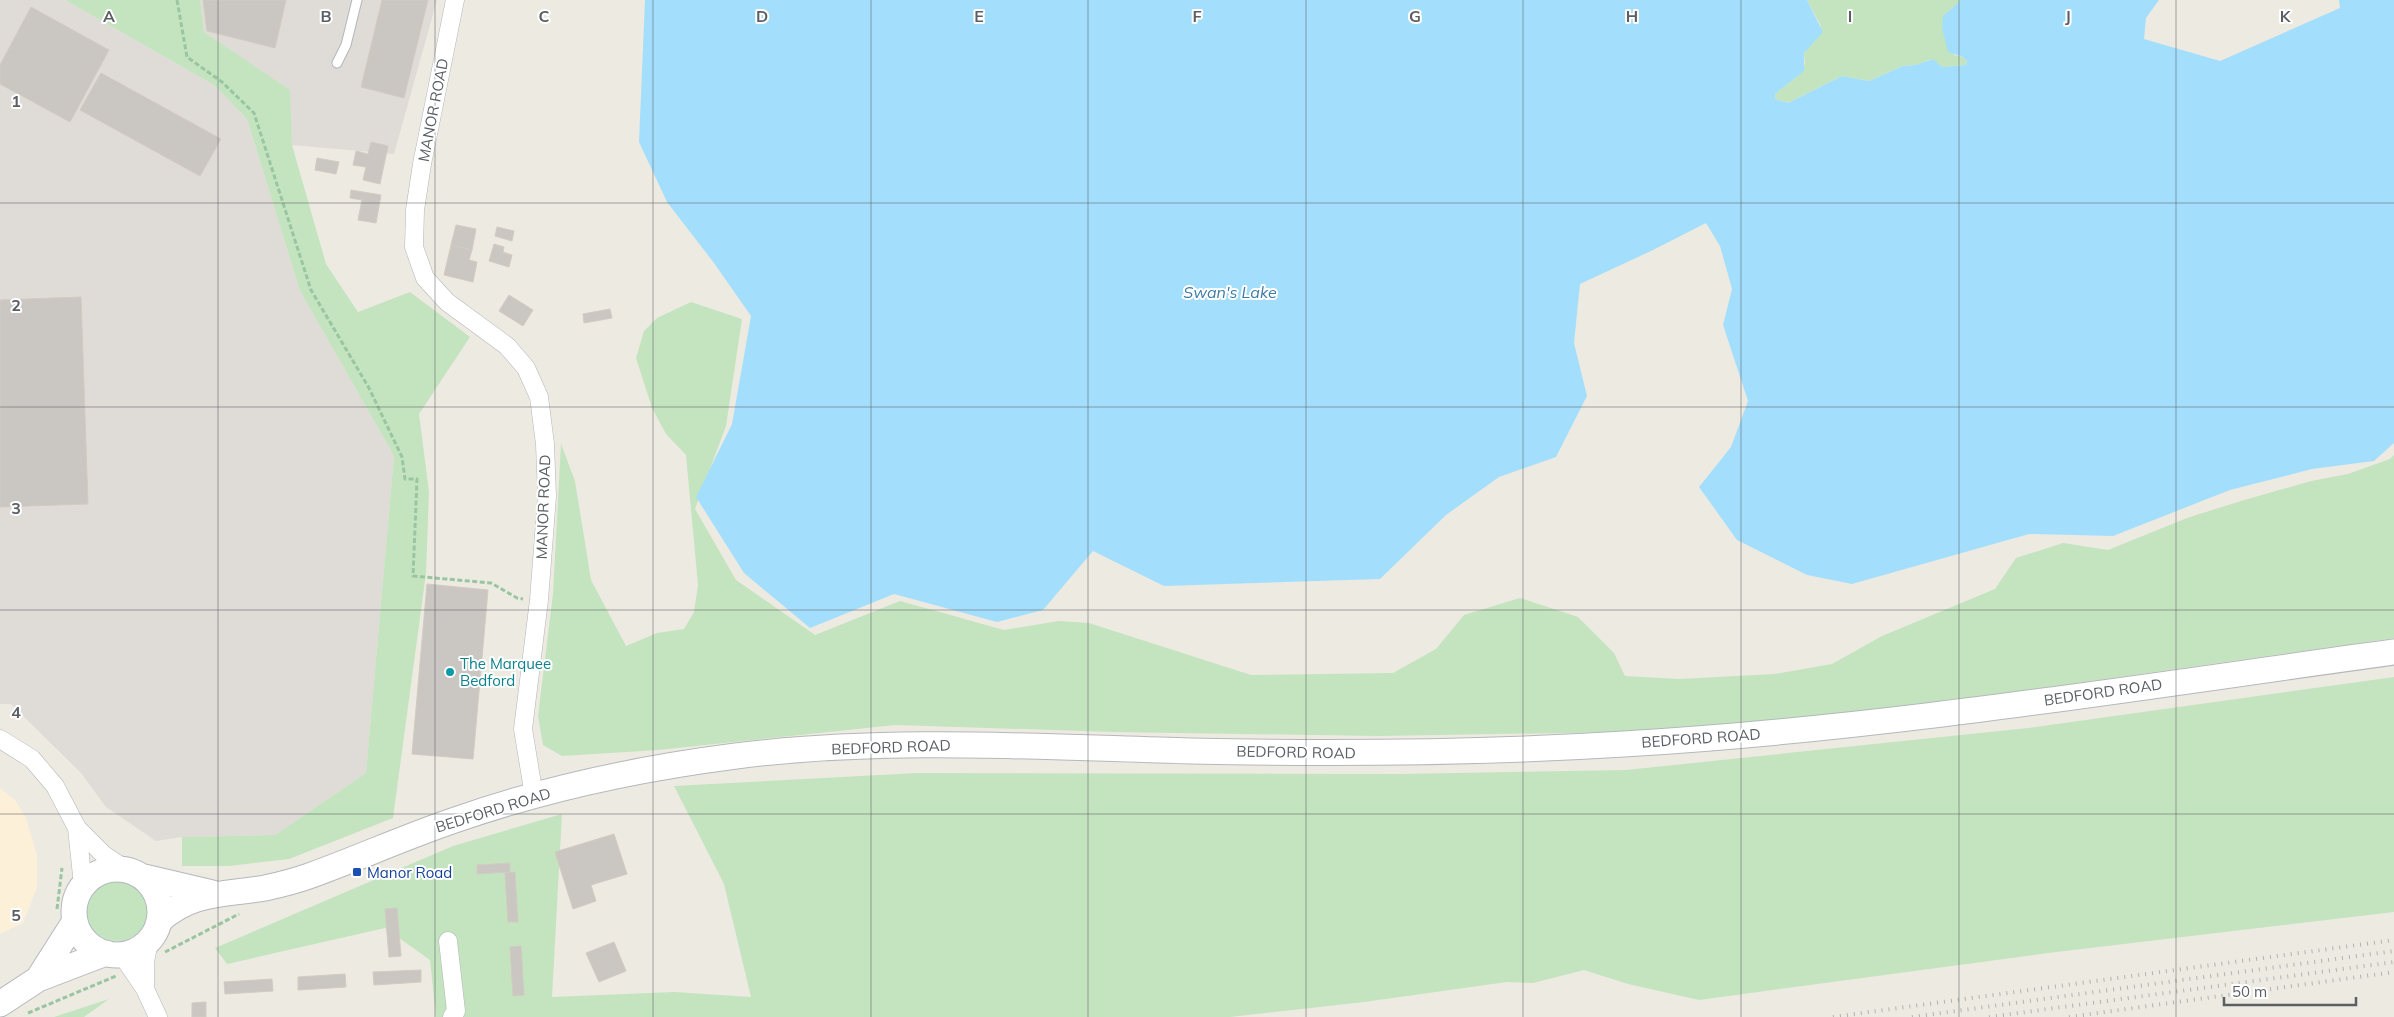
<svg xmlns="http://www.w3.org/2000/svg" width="2394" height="1017" font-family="Mulish,sans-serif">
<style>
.commercial{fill:#fdf0d8}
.industrial{fill:#dfdcd7}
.green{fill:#c3e4bf}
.water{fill:#a3dffd}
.building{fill:#cac7c2;stroke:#d2cbc1}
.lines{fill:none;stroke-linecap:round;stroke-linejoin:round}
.service-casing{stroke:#b3b6b9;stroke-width:11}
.minor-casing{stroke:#b3b6b9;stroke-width:19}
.secondary-casing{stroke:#b4b8bc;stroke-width:27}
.path{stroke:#99c5a1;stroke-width:3;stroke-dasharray:5 2.5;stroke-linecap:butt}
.service{stroke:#fff;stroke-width:9}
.minor{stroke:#fff;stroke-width:18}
.secondary{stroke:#fff;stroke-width:25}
.rail{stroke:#b1b2b3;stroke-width:4;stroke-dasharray:1 6;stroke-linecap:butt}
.grid{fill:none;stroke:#5b5f63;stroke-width:1;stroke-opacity:0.55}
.culture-dot{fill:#0f9aa8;stroke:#fff;stroke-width:2}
.transit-dot{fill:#1a4fb4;stroke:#fff;stroke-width:2}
.labels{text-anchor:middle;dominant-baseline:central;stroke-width:4;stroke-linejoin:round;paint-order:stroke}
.street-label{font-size:15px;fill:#5b5f63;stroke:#fff}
.culture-label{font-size:15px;fill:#0d838f;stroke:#fff;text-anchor:start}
.transit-label{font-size:15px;fill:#164399;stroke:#fff;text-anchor:start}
.water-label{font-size:16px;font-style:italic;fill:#3e7ba5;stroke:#fff}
.grid-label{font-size:16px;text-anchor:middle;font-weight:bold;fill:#5b5f63;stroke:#fff;stroke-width:4;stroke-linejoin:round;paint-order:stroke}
</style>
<rect width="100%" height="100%" fill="#edeae2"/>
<path class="commercial" d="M0,788L15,800L26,818L37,855V888L23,923L0,934Z"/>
<path class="industrial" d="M0,0H65L214,85L247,119L300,291L394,456L366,773L275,835L182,837L156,841L106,807L81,773L11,704H0Z
M200,0H437L394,154L292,145L289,90L204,32Z"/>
<path class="green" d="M65,0H200L204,32L290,90L292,145L326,264L358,312L410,292L470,337L419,414L429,492L426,573L393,818L289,859L229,866H182V837L275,835L366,773L394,456L300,291L247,119L214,85Z
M1807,0H1961L1943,16L1954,55L1963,57L1967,61L1966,65L1942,67L1932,59L1915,65L1903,66L1869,81L1842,76L1788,103L1775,99V94L1795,78L1805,64L1804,54L1821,26Z
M691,302L742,319L726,426L695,509L736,580L815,635L900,601L1004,630L1059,621L1089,623L1251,675L1393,673L1436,649L1464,615L1520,598L1578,617L1614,653L1625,676L1679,679L1775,674L1832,664L1882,636L1995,589L2016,558L2063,543L2108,550L2187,518L2241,501L2311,481L2348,474L2390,459L2394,455V638L1889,710L1627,732L1378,736L1114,732L895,725L658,750L562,756L543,745L538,716L553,594L561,444L575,481L591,580L626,646L657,633L684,629L694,612L698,585L686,455L666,434L652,408L636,358L644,331L657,318Z
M2394,677V912L2048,953L1699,1000L1628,984L1584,970L1533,983L1507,982L1364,1002L1230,1017H436L430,960L385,928L227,964L215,948L453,846L562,814L552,997L674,992L751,997L724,884L674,786L917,773L1398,774L1626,770L2028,728Z
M86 910a31 31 0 1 1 62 0a31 31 0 1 1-62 0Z
M109,999L84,1017H54Z"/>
<path class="water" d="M645,0H1807L1823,32L1804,53V71L1775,94V99L1788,103L1842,76L1869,81L1903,66L1915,65L1933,59L1942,67L1966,65L1967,61L1963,57L1948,52L1942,28L1943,16L1961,0H2159L2146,18L2144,39L2220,61L2340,8L2339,0H2394V443L2374,461L2312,469L2230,490L2113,536L2029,534L1852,584L1807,575L1737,540L1699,487L1731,447L1748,401L1723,325L1732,289L1720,246L1706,223L1651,251L1580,284L1574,343L1587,396L1556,457L1499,477L1446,515L1380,579L1164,586L1093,551L1043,610L997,622L894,594L810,628L744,573L696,497L732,424L751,316L714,263L667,202L639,142Z"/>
<path class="building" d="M203,0H286L275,48L207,31Z
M382,0H428L404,98L361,87Z
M31,7L109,50L70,122L0,84V65Z
M101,73L221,139L200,176L80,110Z
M371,142L388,146L380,184L363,180L366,167L353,165L356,151L368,154Z
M317,158L339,162L336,174L315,170Z
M351,190L381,195L376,223L358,220L362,200L350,198Z
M456,225L476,229L472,250L451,245Z
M497,227L514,231L512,241L495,236Z
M494,244L504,247L503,252L512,255L509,267L489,261Z
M451,245L472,250L469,260L477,262L473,282L444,275Z
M509,295L533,310L523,326L499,311Z
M81,297L88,504L0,507V300Z
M610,309L612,318L584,323L583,314Z
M427,584L488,590L473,759L412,754Z
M614,834L627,874L591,885L596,901L573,909L555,852Z
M510,863V872L477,874V865Z
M515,872L518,922H508L505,873Z
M397,908L401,956L389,957L385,909Z
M614,942L626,971L599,982L586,953Z
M521,946L524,995L513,996L510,947Z
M421,970V982L374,985L373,972Z
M345,974L346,987L298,990V977Z
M272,979L273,991L225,994L224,982Z
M206,1002V1017H192V1003Z"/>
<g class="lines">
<g class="service-casing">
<path id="service" d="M337,63L346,45L357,0"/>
</g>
<g class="minor-casing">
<path id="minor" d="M455,0L422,164L415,210L414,247L425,278L447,302L507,346L526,368L539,397L545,444L547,496L539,600L523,729L534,796
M0,739L32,759L55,786L77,828L104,855L125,869
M77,828L83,885
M448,941L456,1011L452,1017
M122,955L145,989L158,1017
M145,988V962L149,941"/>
</g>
<g class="secondary-casing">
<path id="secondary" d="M74 912a43 43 0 1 1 86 0a43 43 0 1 1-86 0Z
M144,877L212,893
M159,921C192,891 224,895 265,888C279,885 295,881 309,876C359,858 407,836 458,819C547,788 642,768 736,756C886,737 1040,747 1191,751C1336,754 1480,753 1624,744C1882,729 2138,687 2394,652
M38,979L75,921
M0,1004L38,979L106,953"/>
</g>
<path class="path" d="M177,0L187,57L222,82L254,113L311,290L369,388L402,457L405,479H417L413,576L491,583L517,598L523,599
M57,909L62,868
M165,952L239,914
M28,1013L116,976"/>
<use href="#service" class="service"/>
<use href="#minor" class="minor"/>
<use href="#secondary" class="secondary"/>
<path class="rail" d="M1833,1017L2394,940
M1912,1017L2394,951
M1989,1017L2394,962
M2069,1017L2394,972"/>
</g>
<path class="grid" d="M218,0V1017M435,0V1017M653,0V1017M871,0V1017M1088,0V1017M1306,0V1017M1523,0V1017M1741,0V1017M1959,0V1017M2176,0V1017M0,203H2394M0,407H2394M0,610H2394M0,814H2394"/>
<circle class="culture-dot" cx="450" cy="672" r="5"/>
<rect class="transit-dot" x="352" y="867" width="10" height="10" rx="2.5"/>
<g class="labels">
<g class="street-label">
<text transform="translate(433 110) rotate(-79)">MANOR ROAD</text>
<text transform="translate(543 507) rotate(-88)">MANOR ROAD</text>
<text transform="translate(2103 692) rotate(-8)">BEDFORD ROAD</text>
<text transform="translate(1701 738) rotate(-4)">BEDFORD ROAD</text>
<text transform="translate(891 747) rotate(-2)">BEDFORD ROAD</text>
<text transform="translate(1296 752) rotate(1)">BEDFORD ROAD</text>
<text transform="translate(493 810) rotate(-17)">BEDFORD ROAD</text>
</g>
<g class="culture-label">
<text x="460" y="663">The Marquee<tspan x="460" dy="17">Bedford</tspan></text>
</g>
<g class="transit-label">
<text x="367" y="872">Manor Road</text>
</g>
<g class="water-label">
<text x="1230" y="292">Swan's Lake</text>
</g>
</g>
<g class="grid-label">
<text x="109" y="22">A</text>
<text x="326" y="22">B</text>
<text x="544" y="22">C</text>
<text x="762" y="22">D</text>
<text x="979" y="22">E</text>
<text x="1197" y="22">F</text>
<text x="1415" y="22">G</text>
<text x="1632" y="22">H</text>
<text x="1850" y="22">I</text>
<text x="2068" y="22">J</text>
<text x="2285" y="22">K</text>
<text x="16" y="107">1</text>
<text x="16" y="311">2</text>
<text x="16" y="514">3</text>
<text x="16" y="718">4</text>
<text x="16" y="921">5</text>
</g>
<path d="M2224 997v8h132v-8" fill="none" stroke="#5b5f63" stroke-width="2.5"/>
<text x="2232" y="997" font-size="15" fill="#5b5f63" stroke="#ffffff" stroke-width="4" paint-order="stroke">50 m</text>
</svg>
